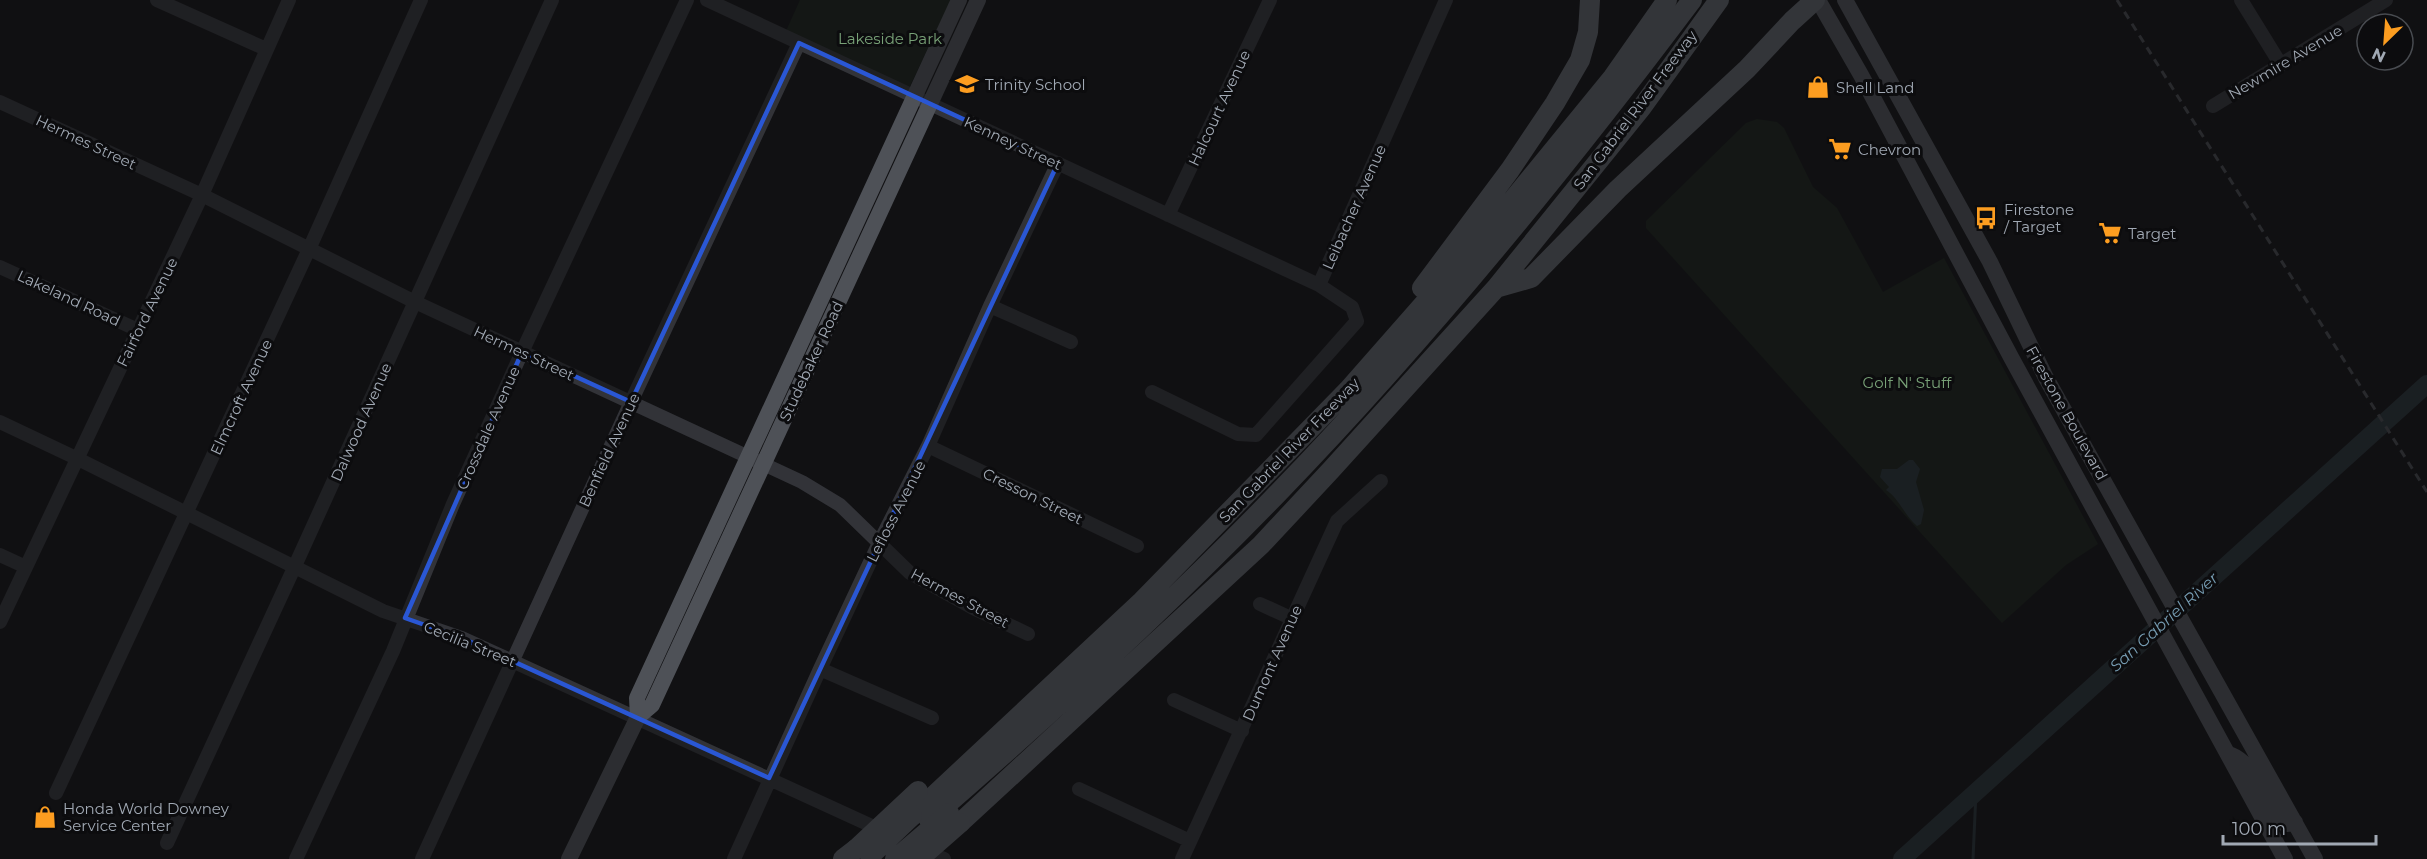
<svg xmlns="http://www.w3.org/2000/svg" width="2427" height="859" font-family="Montserrat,sans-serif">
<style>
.green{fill:#192119}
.water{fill:#273137}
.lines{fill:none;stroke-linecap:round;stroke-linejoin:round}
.stream{stroke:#273137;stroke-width:3}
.river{stroke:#273137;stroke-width:18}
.minor{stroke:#323338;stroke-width:14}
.major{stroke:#4e5157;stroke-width:16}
.highway{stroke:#5e6269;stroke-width:20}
.rail{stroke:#45474d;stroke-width:3;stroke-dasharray:8 6;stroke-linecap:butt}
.highway-bridge{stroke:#5e6269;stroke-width:20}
.marked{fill:none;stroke:#2a57d4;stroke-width:4.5;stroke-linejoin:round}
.labels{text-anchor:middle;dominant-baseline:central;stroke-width:6;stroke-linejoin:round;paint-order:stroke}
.park-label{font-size:15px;fill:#78a177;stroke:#0c0c0e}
.street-label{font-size:15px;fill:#a1a9b4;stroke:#0c0c0e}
.poi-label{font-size:15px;fill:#a1a9b4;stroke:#0c0c0e;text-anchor:start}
.water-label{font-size:16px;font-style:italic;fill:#769cb2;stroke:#0c0c0e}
</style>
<rect width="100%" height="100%" fill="#111113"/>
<path class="green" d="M800,0H951L909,88L786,31Z
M1757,119L1777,122L1784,128L1813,187L1837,208L1883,292L1944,258L2098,544L2066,565L2002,623L1646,228V221L1746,123Z"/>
<path class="water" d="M1909,460H1913L1920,469L1916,482L1924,510L1921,524L1917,526C1905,516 1898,497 1886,490L1889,487L1880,477L1882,469H1897Z"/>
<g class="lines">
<path class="stream" d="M1973,859L1976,792"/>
<path class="river" d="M1902,859L2427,384"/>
<path class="minor" d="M157,0L266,49
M707,0L1319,285
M2241,0L2281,65
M0,102L202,195L415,302L802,482L840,505L910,573L973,608L1028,634
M2213,106L2386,0
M1168,215L1270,0
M0,267L138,330
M990,306L1071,342
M1152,392L1238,434L1256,435L1357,321L1352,307L1319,285L1446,0
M0,422L76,458L383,611L462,638L885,832
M928,446L1137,546
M0,555L26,567
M1260,604L1293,619
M0,622L202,195L289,0
M820,669L932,718
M1174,700L1242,731
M1079,789L1190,841
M56,793L310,247L421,0
M167,843L294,568L552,0
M921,849L944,859
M296,859L393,651L453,504L522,352L687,0
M422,859L631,402L799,43
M734,859L820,669L879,543L928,446L990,306L1058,163
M1182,859L1337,521L1381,481"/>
<path class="major" d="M1818,0L1861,75L2012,359L2285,859
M1845,0L1990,262L2046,378L2315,859
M638,717L637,698L959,0
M2229,754C2255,764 2265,795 2278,819C2284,824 2287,826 2295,822
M569,859L638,717L652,705L978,0"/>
<path class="highway" d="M1422,288L1510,170L1555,103L1580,60L1588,32L1590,0
M1496,288L1531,278L1618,189L1747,69L1792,21L1815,0
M912,816L1142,601L1348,390L1480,240L1613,77L1667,0
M929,820C1050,715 1168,607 1279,492C1428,338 1563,172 1692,0
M960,823L1261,545L1331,470L1496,288L1642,107L1719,0
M843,859L856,849"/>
<path class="rail" d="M2117,0L2427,492"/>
<path class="highway-bridge" d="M856,849L918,791
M870,856L912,816
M895,859L949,813
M919,859L960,823"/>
</g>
<path d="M0 0H2427V859H0ZM799,43L1058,163L769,778L462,638L405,618L522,352L631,402Z" fill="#111113" fill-opacity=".55" fill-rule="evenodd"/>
<path class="marked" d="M799,43L1058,163L769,778L462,638L405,618L522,352L631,402Z"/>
<defs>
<g id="school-bare" transform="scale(1.8)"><path d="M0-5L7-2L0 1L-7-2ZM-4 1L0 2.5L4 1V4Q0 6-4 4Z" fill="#fc9d20" stroke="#0c0c0e" stroke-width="2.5" paint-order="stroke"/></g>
<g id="shop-bare" transform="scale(1.8)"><path d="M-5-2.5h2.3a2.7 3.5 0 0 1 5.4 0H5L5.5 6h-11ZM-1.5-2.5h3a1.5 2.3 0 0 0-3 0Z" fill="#fc9d20" stroke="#0c0c0e" stroke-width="2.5" paint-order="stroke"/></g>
<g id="supermarket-bare" transform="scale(1.8)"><path d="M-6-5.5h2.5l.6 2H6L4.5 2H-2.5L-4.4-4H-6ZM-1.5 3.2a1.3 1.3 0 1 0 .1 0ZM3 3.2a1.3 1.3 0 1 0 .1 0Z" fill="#fc9d20" stroke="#0c0c0e" stroke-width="2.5" paint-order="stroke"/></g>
<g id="bus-bare" transform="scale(1.8)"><path d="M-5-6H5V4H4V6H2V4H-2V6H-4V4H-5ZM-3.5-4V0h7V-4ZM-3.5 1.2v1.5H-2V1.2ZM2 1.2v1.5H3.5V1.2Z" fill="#fc9d20" stroke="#0c0c0e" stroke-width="2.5" paint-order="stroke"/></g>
</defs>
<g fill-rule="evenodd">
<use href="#school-bare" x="967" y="84"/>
<use href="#shop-bare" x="1818" y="87"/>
<use href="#supermarket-bare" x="1840" y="149"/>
<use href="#bus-bare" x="1986" y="218"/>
<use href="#supermarket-bare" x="2110" y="233"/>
<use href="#shop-bare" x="45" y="817"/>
</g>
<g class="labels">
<g class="park-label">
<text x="890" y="38">Lakeside Park</text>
<text x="1907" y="382">Golf N' Stuff</text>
</g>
<g class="street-label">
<text transform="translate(2285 62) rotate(-31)">Newmire Avenue</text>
<text transform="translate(1219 108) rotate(-65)">Halcourt Avenue</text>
<text transform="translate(1635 110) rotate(-53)">San Gabriel River Freeway</text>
<text transform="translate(86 142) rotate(25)">Hermes Street</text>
<text transform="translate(1013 143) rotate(25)">Kenney Street</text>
<text transform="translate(1354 207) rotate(-66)">Leibacher Avenue</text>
<text transform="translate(69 298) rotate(25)">Lakeland Road</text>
<text transform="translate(147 312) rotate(-64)">Fairford Avenue</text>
<text transform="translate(524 353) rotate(25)">Hermes Street</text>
<text transform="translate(811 361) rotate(-65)">Studebaker Road</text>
<text transform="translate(241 397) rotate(-65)">Elmcroft Avenue</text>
<text transform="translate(2067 413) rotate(61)">Firestone Boulevard</text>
<text transform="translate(361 422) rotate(-66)">Dalwood Avenue</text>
<text transform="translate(488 428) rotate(-66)">Crossdale Avenue</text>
<text transform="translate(609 450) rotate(-65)">Benfield Avenue</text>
<text transform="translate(1289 450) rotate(-46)">San Gabriel River Freeway</text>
<text transform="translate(1033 496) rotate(26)">Cresson Street</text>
<text transform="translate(896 511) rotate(-63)">Lefloss Avenue</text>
<text transform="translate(960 598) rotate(28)">Hermes Street</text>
<text transform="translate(470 644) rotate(22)">Cecilia Street</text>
<text transform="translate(1272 663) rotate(-66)">Dumont Avenue</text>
</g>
<g class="poi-label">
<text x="985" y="84">Trinity School</text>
<text x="1836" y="87">Shell Land</text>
<text x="1858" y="149">Chevron</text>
<text x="2004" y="209">Firestone<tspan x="2004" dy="17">/ Target</tspan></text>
<text x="2128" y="233">Target</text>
<text x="63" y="808">Honda World Downey<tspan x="63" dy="17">Service Center</tspan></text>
</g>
<g class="water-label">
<text transform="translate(2164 622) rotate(-42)">San Gabriel River</text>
</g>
</g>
<g transform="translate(2385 42) rotate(205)"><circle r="28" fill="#0c0c0e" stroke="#484b50" stroke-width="1.5"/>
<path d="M0-4.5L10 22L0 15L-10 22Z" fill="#fc9d20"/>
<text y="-9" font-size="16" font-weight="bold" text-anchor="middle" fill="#a1a9b4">N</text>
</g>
<path d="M2223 835v9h153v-9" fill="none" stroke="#a1a9b4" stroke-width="3"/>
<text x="2232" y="835" font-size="18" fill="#a1a9b4" stroke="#0c0c0e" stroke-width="4.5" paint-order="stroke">100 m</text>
</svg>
